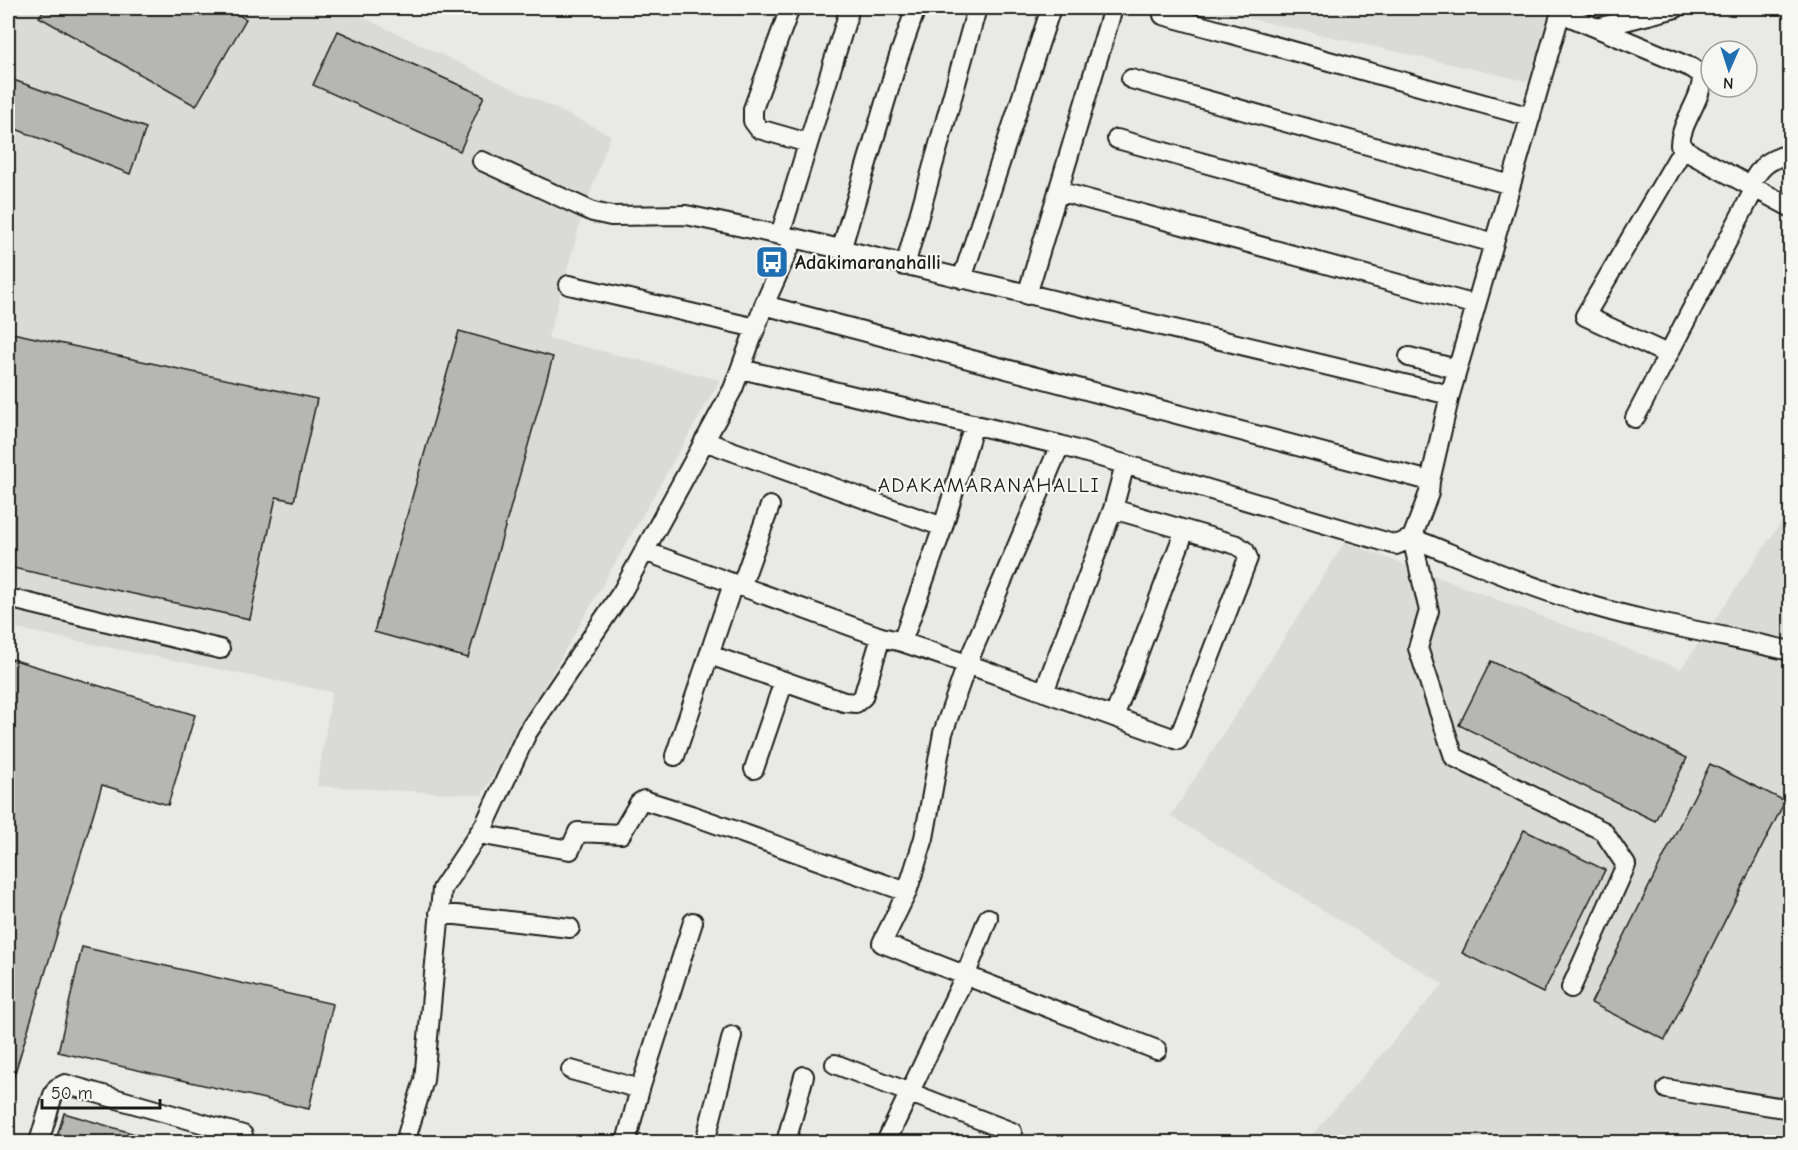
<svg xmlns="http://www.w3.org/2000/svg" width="1798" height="1150" font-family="'Comic Neue',sans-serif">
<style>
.built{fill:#dadad6}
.building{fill:#b6b6b3;stroke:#1c1c1c;stroke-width:1.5}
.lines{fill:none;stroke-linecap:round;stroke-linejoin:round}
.minor-casing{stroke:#1c1c1c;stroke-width:22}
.minor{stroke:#f6f6f2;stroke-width:18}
.labels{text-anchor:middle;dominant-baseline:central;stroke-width:4.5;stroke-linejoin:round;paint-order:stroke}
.poi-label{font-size:20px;font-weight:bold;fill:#1c1c1c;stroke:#f6f6f2;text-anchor:start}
.neighbourhood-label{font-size:21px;letter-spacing:1.5px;fill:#1c1c1c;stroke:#f6f6f2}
</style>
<rect width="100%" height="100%" fill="#e9e9e5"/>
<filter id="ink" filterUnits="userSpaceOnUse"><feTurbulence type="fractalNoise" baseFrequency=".0167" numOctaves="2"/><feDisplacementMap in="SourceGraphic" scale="12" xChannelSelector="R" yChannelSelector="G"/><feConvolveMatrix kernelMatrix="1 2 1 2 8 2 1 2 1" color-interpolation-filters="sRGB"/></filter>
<g filter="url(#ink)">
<path class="built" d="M8,8H359L354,13L611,135L584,209L548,338L720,380L482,795L317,786L332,692L8,627Z
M1203,8H1549L1535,83Z
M1790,509V1142H1306L1443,984L1171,816L1345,542L1681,669Z"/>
<path class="building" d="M45,8H226L246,19L196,106L39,17Z
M338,31L484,96L460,151L313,85Z
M8,78L146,128L130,174L8,126Z
M459,331L553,357L468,658L374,632Z
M8,332L317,399L294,501L276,497L250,619L8,567Z
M8,658L195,715L168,805L102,785L11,1086H8Z
M1491,661L1687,758L1655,821L1459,725Z
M1710,764L1785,801L1665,1040L1591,1003Z
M1524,830L1605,870L1543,993L1462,953Z
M82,947L333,1004L309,1109L58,1052Z
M64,1113L152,1139L151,1143H55Z"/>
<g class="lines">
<g class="minor-casing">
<path id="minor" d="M790,8L753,109V121L759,129L808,143
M1561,13L1692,68L1702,75C1703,100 1681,120 1680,145L1693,155L1790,207
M1163,15L1531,117
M1597,28L1676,8
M1131,79L1511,185
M1117,139L1494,243
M482,161L593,212L611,216L686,215L780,235
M1750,186C1760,166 1769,159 1790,154
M1058,191L1476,305
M789,237L780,235L850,8
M841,250L898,59L916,8
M905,266L977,8
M962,279L1051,8
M569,285L756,328
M1027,295L1113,8
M1667,354L1585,316L1683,149
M1409,357L1457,369
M741,369L1060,445L1396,545L1412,538L1429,493L1430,481L764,305
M1635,418L1755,188
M704,441L943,527
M1060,445L967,664L943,733L924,838L907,892L882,943L1157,1050
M1430,481L1450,395
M1412,538L1429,611L1418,648L1454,757L1603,831L1626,865L1571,988
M1412,538C1467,560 1523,585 1580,602C1649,624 1720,634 1790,651
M644,551L881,637L902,642L967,664L1178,740L1248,558L1245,551L1237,545L1113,509
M741,587L770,506
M8,598L220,649
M902,642L943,527L974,424
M710,655L844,702L856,703L863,697L881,637
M1044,692L1113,509L1125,464
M1114,717L1185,530
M675,756L733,584
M754,769L784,681
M478,834L570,850L578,832L621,834L639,803L644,800L691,815L907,892
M439,913L570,928
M835,1064L1012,1132
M571,1070L640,1089
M1667,1089L1790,1109
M39,1142L53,1095L57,1088L65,1084L243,1135
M405,1142L424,1080L442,889L485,824L527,733L622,592L733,389L764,305L794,238L1450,395L1562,8
M626,1142L640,1089L693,922
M705,1142L732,1036
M786,1142L804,1076
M886,1142L966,974L988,918"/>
</g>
<use href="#minor" class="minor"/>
</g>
</g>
<defs>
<g id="bus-square" transform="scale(1.725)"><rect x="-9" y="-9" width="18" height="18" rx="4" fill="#1f6fb2" stroke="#f6f6f2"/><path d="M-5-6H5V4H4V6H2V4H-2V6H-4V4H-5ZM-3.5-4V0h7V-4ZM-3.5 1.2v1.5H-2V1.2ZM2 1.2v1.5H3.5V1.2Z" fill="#fff"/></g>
</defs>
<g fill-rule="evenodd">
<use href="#bus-square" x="772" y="262"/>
</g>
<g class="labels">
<g class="poi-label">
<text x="795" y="262">Adakimaranahalli</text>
</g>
<g class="neighbourhood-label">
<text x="989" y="485">ADAKAMARANAHALLI</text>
</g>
</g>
<rect width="1798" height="1150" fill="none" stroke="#f6f6f2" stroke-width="30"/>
<rect x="15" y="15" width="1768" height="1120" fill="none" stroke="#1c1c1c" stroke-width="2" filter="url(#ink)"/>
<g transform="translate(1729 69) rotate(183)"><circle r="28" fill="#f6f6f2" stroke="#9f9f9c" stroke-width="1.5"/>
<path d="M0-4.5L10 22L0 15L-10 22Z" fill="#1f6fb2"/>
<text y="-9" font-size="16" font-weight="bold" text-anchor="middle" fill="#1c1c1c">N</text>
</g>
<path d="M42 1099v9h118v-9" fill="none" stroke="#1c1c1c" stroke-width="3"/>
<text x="51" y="1099" font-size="18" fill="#1c1c1c" stroke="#f6f6f2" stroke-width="4.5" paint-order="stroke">50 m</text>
</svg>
